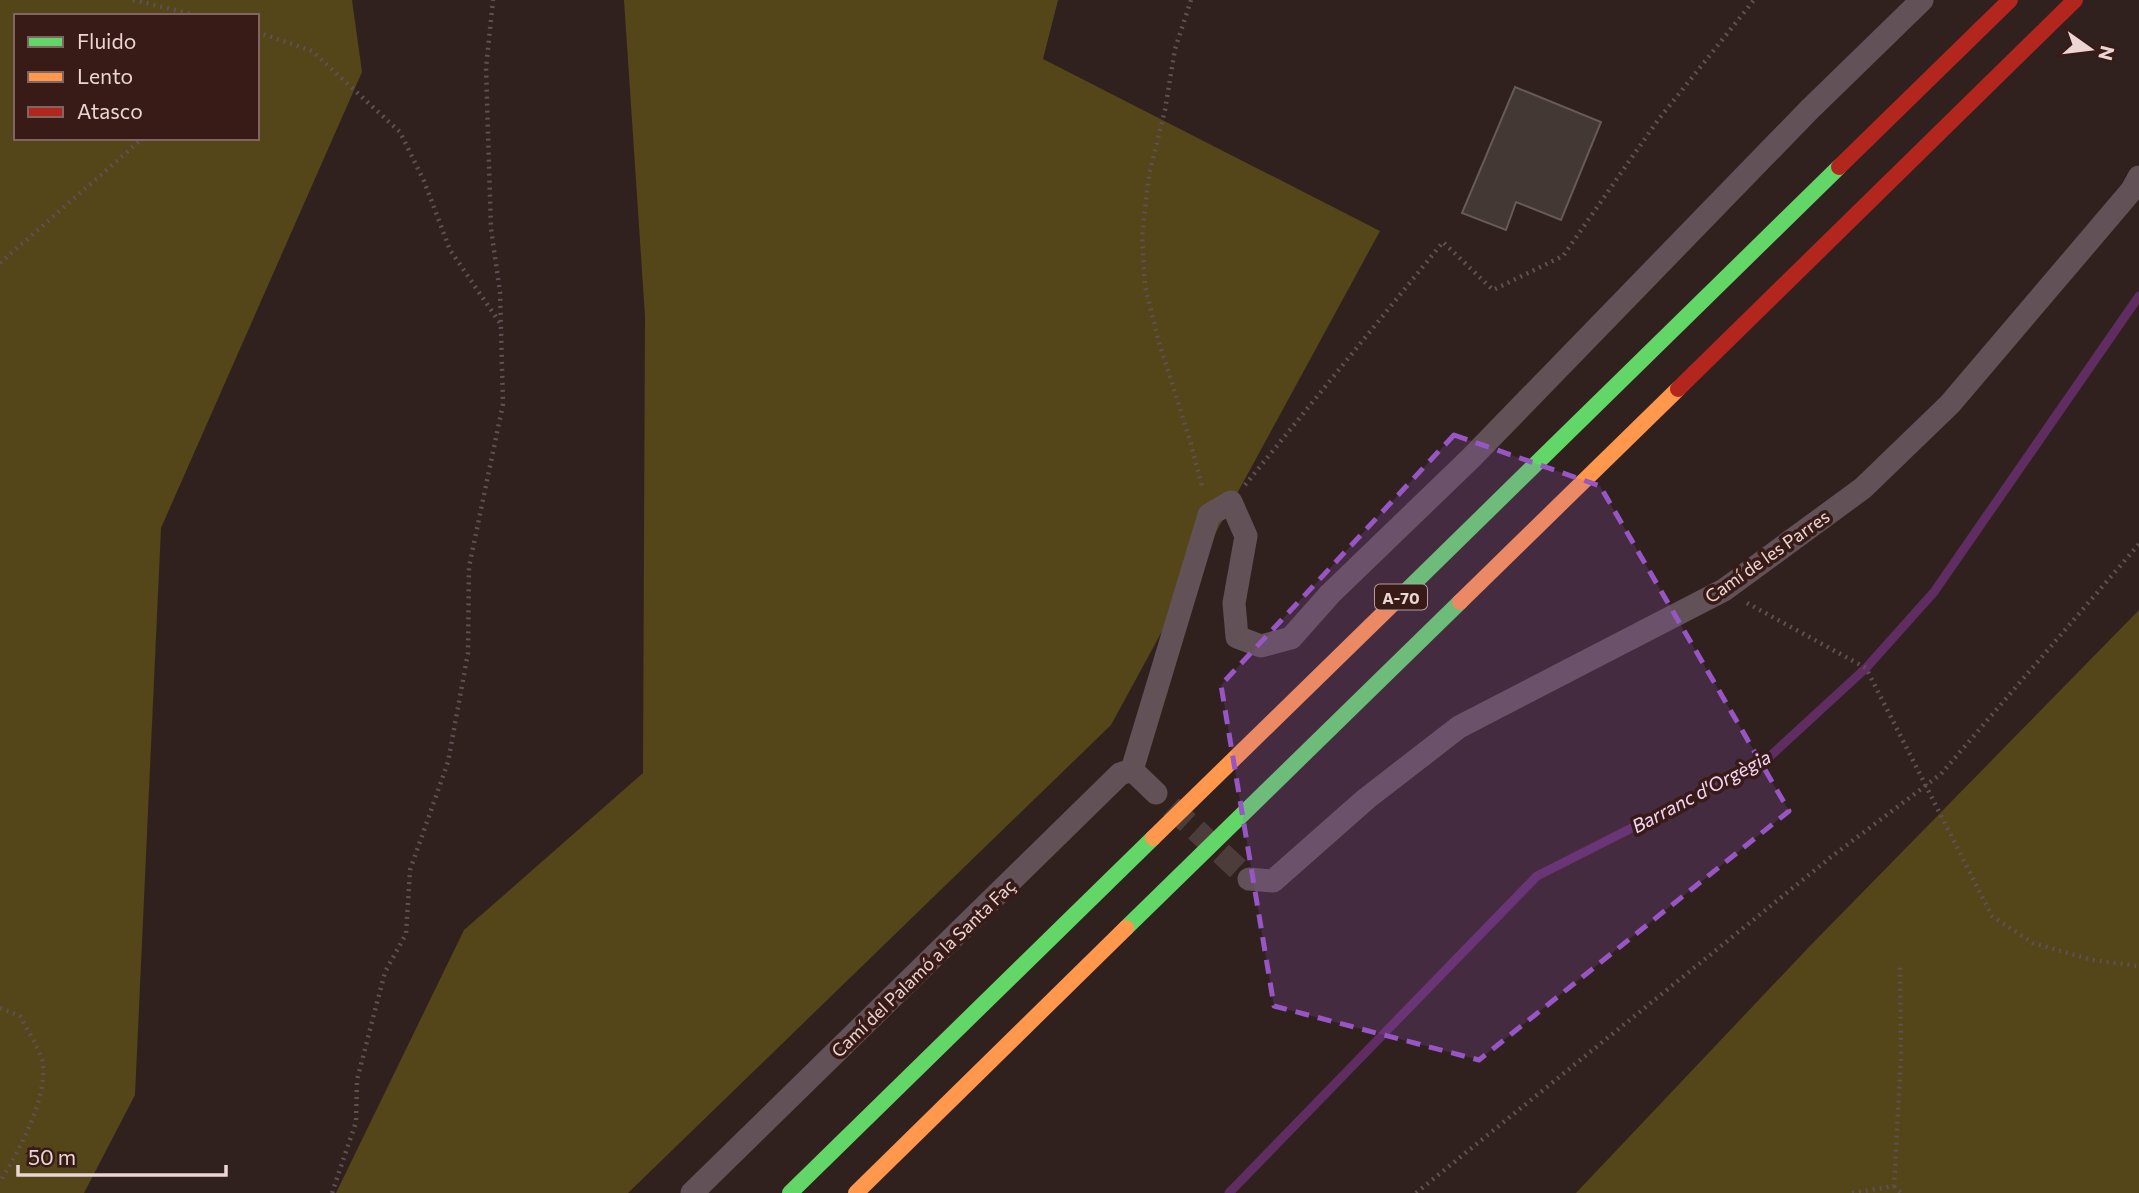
<svg xmlns="http://www.w3.org/2000/svg" width="2139" height="1193" font-family="Commissioner,sans-serif">
<style>
.green{fill:#544618;fill-rule:evenodd}
.lines{fill:none;stroke-linecap:round;stroke-linejoin:round}
.stream{stroke:#602d63;stroke-width:9}
.building{fill:#433833;stroke:#675b56;stroke-width:2}
.street-tunnel{stroke:#4c3c3a;stroke-width:23;stroke-dasharray:23 11;stroke-linecap:butt}
.path{stroke:#5f5053;stroke-width:4.5;stroke-dasharray:2 5;stroke-linecap:butt}
.street{stroke:#625156;stroke-width:23}
.fast{stroke:#63d668;stroke-width:16}
.slow{stroke:#ff974d;stroke-width:16}
.jam{stroke:#b3261e;stroke-width:16}
.marked{fill:#9756c4;fill-opacity:0.2;stroke:#9756c4;stroke-width:5;stroke-dasharray:14 9;stroke-linejoin:round}
.labels{text-anchor:middle;dominant-baseline:central;stroke-width:7;stroke-linejoin:round;paint-order:stroke}
.shield{fill:#381b17;stroke:#b59e9b;stroke-width:2}
.shield-label{font-size:16px;font-weight:bold;fill:#ebd6d3}
.street-label{font-size:18px;fill:#ebd6d3;stroke:#381b17}
.water-label{font-size:19px;font-style:italic;fill:#f6d5f8;stroke:#381b17}
</style>
<rect width="100%" height="100%" fill="#30211f"/>
<path class="green" d="M0,0H352L362,72L161,528L135,1095L84,1193H0ZM16,16H257V138H16Z
M624,0H1058L1043,59L1380,231L1111,725L628,1193H336L464,930L643,773L645,316Z
M2139,610V1193H1576L1808,948Z"/>
<g class="lines">
<path class="stream" d="M1229,1193L1537,876L1766,760L1866,668L1934,592L2139,296"/>
</g>
<path class="building" d="M1515,87L1601,122L1561,220L1516,202L1506,230L1462,213Z"/>
<g class="lines">
<path class="street-tunnel" d="M1171,807L1249,879"/>
<path class="path" d="M133,0L200,16
M1191,0L1175,49L1165,110L1149,175L1142,237L1145,286L1158,339L1189,437L1203,490
M257,32L312,51L400,132L424,181L450,250L500,323
M0,263L143,138
M1245,485L1443,242L1493,290L1563,256L1658,120L1754,0
M1747,603L1866,668L1992,916L2033,943L2092,960L2139,966
M0,1008L20,1016C27,1030 38,1046 42,1060C50,1095 18,1152 0,1182
M1894,1186L1901,1193
M332,1193L356,1122L357,1080L374,1014L385,972L406,934L410,870L448,762L468,653L469,567L503,404L500,292L491,229L486,68L493,0
M1416,1193L1831,857L1941,774L2139,544
M1852,1193L1894,1186L1901,1057L1900,966"/>
<path class="street" d="M1132,770L1209,515L1231,502L1246,536L1234,603L1237,637L1261,646L1291,638L1330,594L1471,458L1809,110L1922,0
M1132,770L1156,793
M1249,879L1273,881L1366,799L1459,727L1724,590L1863,488L1950,404L2132,190L2139,177
M692,1193L1120,774L1132,770"/>
<path class="fast" d="M1402,595L1839,167
M1126,928L1460,602
M790,1193L1153,838"/>
<path class="slow" d="M1460,602L1678,389
M1153,838L1402,595
M856,1193L1126,928"/>
<path class="jam" d="M1839,167L2010,0
M1678,389L2075,0"/>
</g>
<path class="marked" d="M1454,435L1600,486L1789,811L1479,1060L1274,1006L1221,685Z"/>
<g class="labels">
<rect class="shield" x="1375" y="584.5" width="52" height="25" rx="5"/>
<g class="shield-label">
<text x="1401" y="597">A-70</text>
</g>
<g class="street-label">
<text transform="translate(1767 556) rotate(-35)">Camí de les Parres</text>
<text transform="translate(923 968) rotate(-44)">Camí del Palamó a la Santa Faç</text>
</g>
<g class="water-label">
<text transform="translate(1701 791) rotate(-28)">Barranc d'Orgègia</text>
</g>
</g>
<rect x="14" y="14" width="245" height="126" fill="#381b17" stroke="#806662" stroke-width="2"/>
<rect x="28" y="37" width="35" height="10" fill="#63d668" stroke="#806662" stroke-width="2"/>
<text x="77" y="49" font-size="21" fill="#ebd6d3">Fluido</text>
<rect x="28" y="72" width="35" height="10" fill="#ff974d" stroke="#806662" stroke-width="2"/>
<text x="77" y="84" font-size="21" fill="#ebd6d3">Lento</text>
<rect x="28" y="107" width="35" height="10" fill="#b3261e" stroke="#806662" stroke-width="2"/>
<text x="77" y="119" font-size="21" fill="#ebd6d3">Atasco</text>
<g transform="translate(2090 49) rotate(104)" stroke="#381b17" stroke-width="5" paint-order="stroke">
<path d="M0-5L12 26L0 18L-12 26Z" fill="#ebd6d3"/>
<text y="-10" font-size="19" font-weight="bold" text-anchor="middle" fill="#ebd6d3">N</text>
</g>
<path d="M18 1165v10h208v-10" fill="none" stroke="#ebd6d3" stroke-width="3.5"/>
<text x="28" y="1165" font-size="21" fill="#ebd6d3" stroke="#381b17" stroke-width="5" paint-order="stroke">50 m</text>
</svg>
